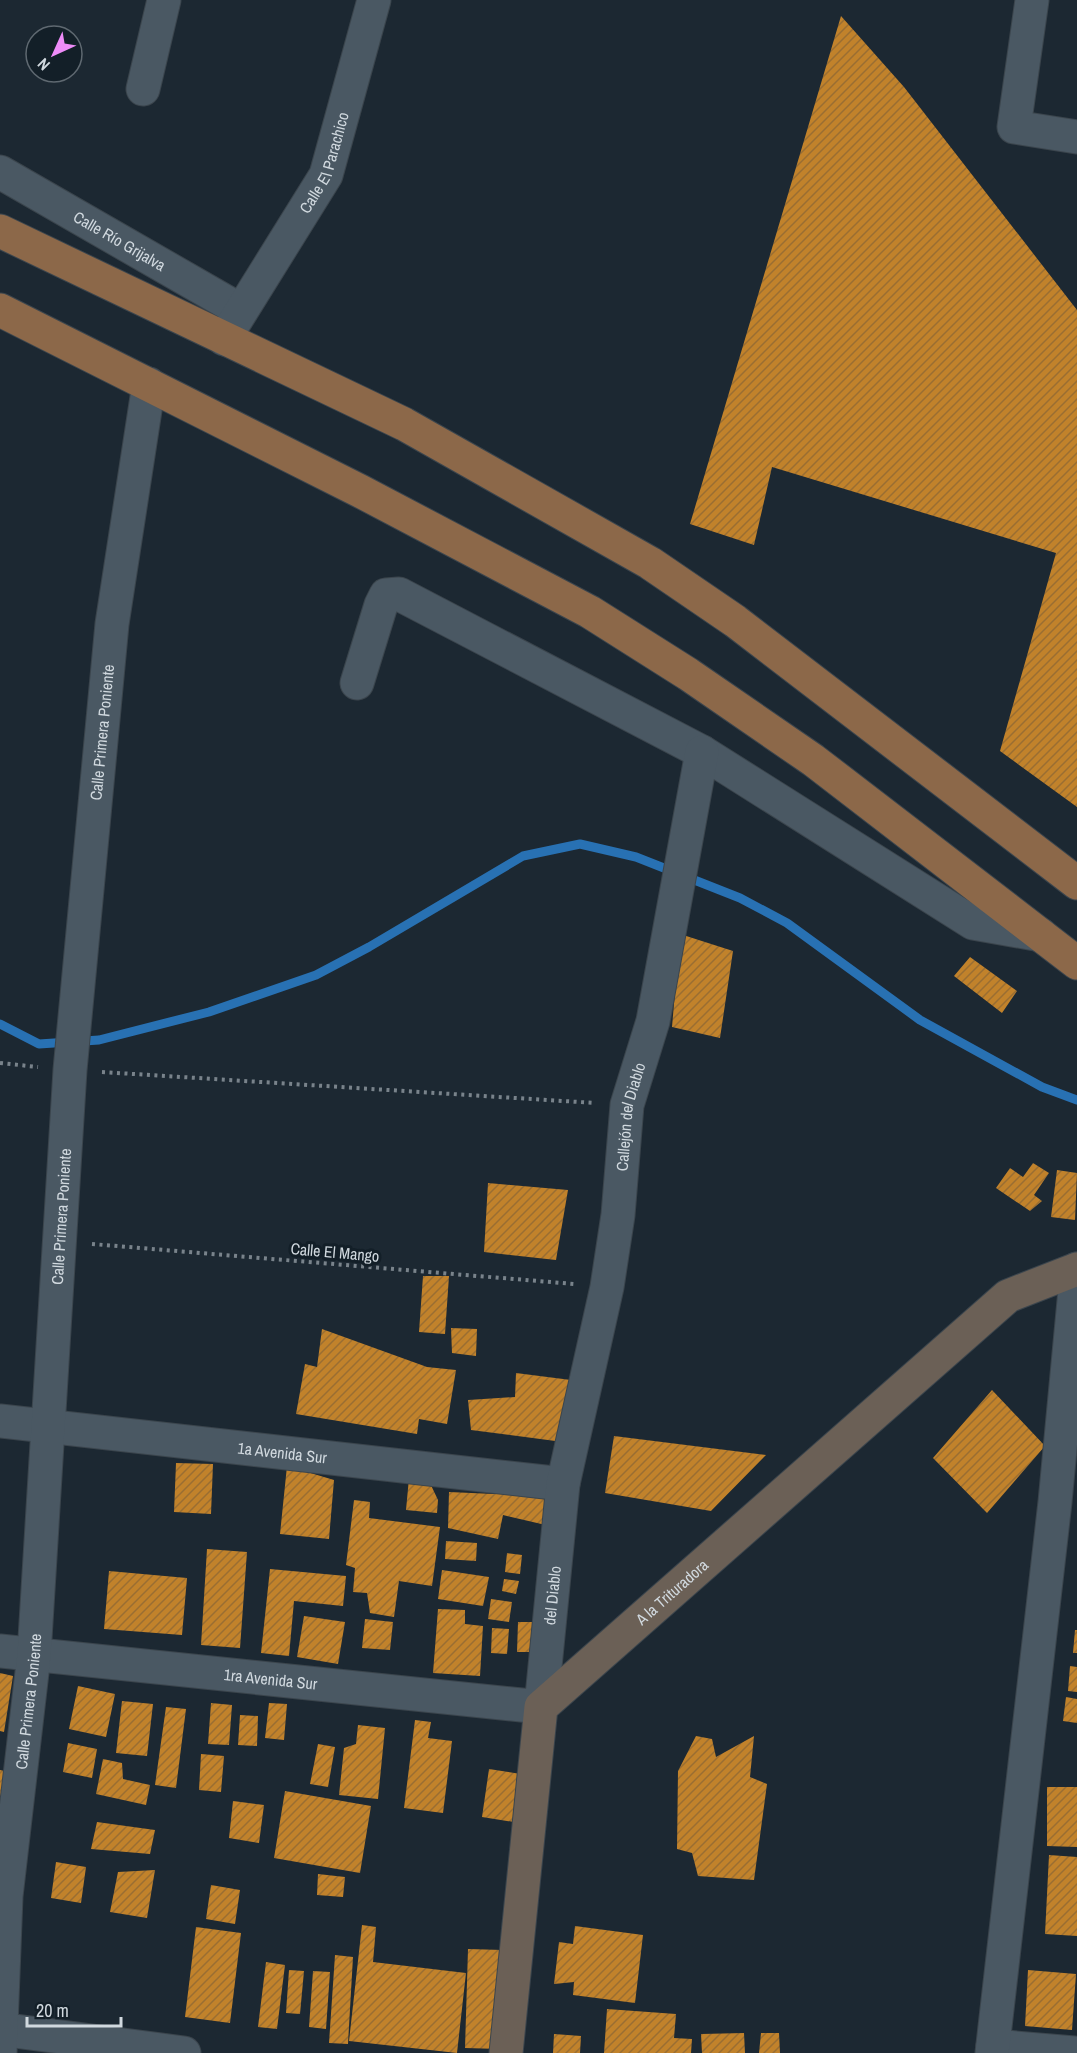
<svg xmlns="http://www.w3.org/2000/svg" width="1077" height="2053" font-family="'Archivo Narrow',sans-serif">
<style>
.lines{fill:none;stroke-linecap:round;stroke-linejoin:round}
.stream{stroke:#2871b3;stroke-width:9}
.building{fill:url(#building-hatch)}
.street-casing{stroke:#3b454d;stroke-width:35}
.secondary-casing{stroke:#3b454d;stroke-width:35}
.primary-casing{stroke:#3b454d;stroke-width:35}
.path{stroke:#79838b;stroke-width:4;stroke-dasharray:3 4.5;stroke-linecap:butt}
.street{stroke:#4a5863;stroke-width:33}
.secondary{stroke:#6b6056;stroke-width:33}
.primary{stroke:#8c6849;stroke-width:33}
.labels{text-anchor:middle;dominant-baseline:central;stroke-width:6;stroke-linejoin:round;paint-order:stroke}
.street-label{font-size:16px;fill:#d1d9df;stroke:#131f28}
</style>
<defs>
<pattern id="building-hatch" width="6" height="6" patternUnits="userSpaceOnUse" patternTransform="scale(1.5)"><rect width="6" height="6" fill="#c1822b"/><path d="M-1 1l2-2M0 6l6-6M5 7l2-2" fill="none" stroke="#9a6e32"/></pattern>
</defs>
<rect width="100%" height="100%" fill="#1c2832"/>
<g class="lines">
<path class="stream" d="M0,1024L39,1044L99,1040L209,1012L316,975L369,947L523,856L580,844L636,857L740,898L787,923L920,1020L1042,1087L1077,1100"/>
</g>
<path class="building" d="M841,16L904,87L1077,310V807L1000,751L1056,553L772,467L754,545L690,524Z
M680,934L733,951L720,1038L672,1027Z
M970,957L1017,991L1002,1013L954,976Z
M1033,1163L1049,1173L1034,1195L1042,1201L1030,1211L996,1188L1010,1168L1023,1177Z
M1057,1170L1077,1173L1075,1220L1051,1217Z
M488,1183L568,1190L556,1260L484,1252Z
M423,1276H449L445,1334L419,1332Z
M451,1328L477,1329L476,1356L452,1353Z
M322,1329L427,1367L456,1370L447,1424L419,1419L417,1434L296,1414L305,1364L317,1367Z
M516,1373L571,1380L563,1442L471,1430L468,1400L515,1397Z
M992,1390L1045,1446L987,1513L933,1458Z
M614,1436L766,1455L711,1511L605,1493Z
M176,1463L213,1464L211,1514L174,1512Z
M287,1466L334,1480L329,1539L280,1534Z
M409,1478L429,1481L438,1500L437,1513L406,1510Z
M506,1486L557,1497L550,1526L503,1515L498,1539L448,1528L449,1492L494,1494Z
M354,1500L370,1502L369,1518L440,1527L432,1586L399,1581L394,1617L370,1613L367,1593L353,1592L355,1568L346,1565Z
M446,1541L477,1543L476,1561L445,1559Z
M207,1549L247,1552L240,1648L201,1645Z
M507,1553L522,1555L520,1574L505,1572Z
M270,1569L346,1576L343,1606L294,1601L289,1656L261,1653Z
M442,1570L489,1577L483,1606L438,1599Z
M109,1571L187,1578L182,1635L104,1629Z
M504,1579L519,1581L516,1594L502,1591Z
M491,1599L512,1602L509,1622L488,1619Z
M438,1609L465,1610V1624L483,1626L480,1676L433,1673Z
M304,1616L345,1622L338,1664L297,1657Z
M365,1619L393,1622L390,1650L362,1648Z
M518,1622H537V1652H517Z
M492,1628L509,1629L507,1654L491,1653Z
M1075,1630H1077V1653H1073Z
M1070,1666L1077,1667V1692L1068,1691Z
M0,1673L13,1676L4,1732L0,1731Z
M78,1686L115,1694L106,1737L69,1729Z
M1066,1697L1077,1699V1723L1063,1721Z
M122,1701L153,1704L147,1756L116,1753Z
M211,1703L232,1705L229,1745L208,1744Z
M269,1703L287,1704L284,1740L265,1738Z
M166,1707L186,1709L176,1788L155,1785Z
M240,1715L258,1716L257,1746L238,1745Z
M415,1720L431,1722L428,1738L452,1741L443,1813L404,1808Z
M358,1725L385,1728L378,1799L339,1795L344,1748L356,1744Z
M696,1736L712,1739L716,1757L754,1736L750,1777L767,1784L754,1880L698,1876L692,1853L677,1849L678,1771Z
M68,1743L97,1749L92,1778L63,1772Z
M318,1744L335,1747L328,1787L310,1784Z
M201,1754L224,1756L221,1792L199,1790Z
M103,1759L122,1763L123,1779L150,1785L146,1805L96,1794Z
M489,1769L521,1774L514,1822L482,1817Z
M0,1770L5,1771L2,1801H0Z
M1047,1787H1077V1847L1047,1846Z
M285,1791L371,1806L360,1873L274,1858Z
M233,1801L264,1805L259,1843L229,1838Z
M97,1822L155,1830L150,1854L91,1849Z
M1049,1855L1077,1857V1936L1045,1934Z
M56,1862L86,1867L81,1903L51,1898Z
M155,1870L147,1918L110,1912L118,1872Z
M318,1874L345,1877L343,1897L317,1895Z
M211,1885L240,1890L235,1924L206,1919Z
M362,1925L376,1927L373,1962L466,1973L457,2053L349,2041Z
M575,1926L643,1935L635,2003L573,1995L574,1982L554,1984L559,1942L573,1944Z
M196,1927L241,1933L230,2023L185,2017Z
M468,1949L503,1950L500,2049L465,2048Z
M335,1955L353,1957L348,2044L329,2043Z
M266,1962L285,1965L277,2029L258,2027Z
M289,1970L304,1971L300,2014L286,2013Z
M1028,1970L1076,1974L1072,2030L1025,2026Z
M313,1971L330,1972L326,2029L309,2027Z
M607,2009L676,2014L674,2038L692,2039L691,2053H604Z
M744,2033L745,2053H702L701,2034Z
M761,2033H779L780,2053H759Z
M554,2034L581,2036L580,2053H553Z"/>
<g class="lines">
<g class="street-casing">
<g id="street">
<path d="M1032,0L1014,127L1077,137"/>
<path d="M143,89L164,0"/>
<path id="s1" d="M0,172L240,310"/>
<path id="s2" d="M224,339L326,175L374,0"/>
<path d="M357,683L381,605L386,595L399,594L702,752L973,923L1041,935"/>
<path id="s3" d="M0,1421L563,1484"/>
<path id="s4" d="M0,1651L541,1707L563,1484L607,1287L618,1215L627,1105L653,1021L702,752"/>
<path d="M0,2029L184,2053"/>
<path d="M993,2046L1074,2053"/>
<path id="s5" d="M0,2052L6,1896L34,1655L70,1070L112,624L149,384"/>
<path d="M992,2053L1055,1502L1077,1269"/>
</g>
</g>
<g class="secondary-casing">
<g id="secondary">
<path id="s6" d="M506,2053L541,1707L1008,1296L1077,1269"/>
</g>
</g>
<g class="primary-casing">
<path id="primary" d="M0,231L404,424L650,563L735,621L1077,883
M0,310L360,491L590,612L688,674L813,760L1077,963"/>
</g>
<path class="path" d="M0,1063L38,1067
M102,1072L595,1103
M92,1244L574,1284"/>
<use href="#street" class="street"/>
<use href="#secondary" class="secondary"/>
<use href="#primary" class="primary"/>
</g>
<g class="labels">
<g class="street-label">
<text stroke="none"><textPath href="#s2" startOffset="204">Calle El Parachico</textPath></text>
<text stroke="none"><textPath href="#s1" startOffset="138">Calle Río Grijalva</textPath></text>
<text stroke="none"><textPath href="#s5" startOffset="1324">Calle Primera Poniente</textPath></text>
<text stroke="none"><textPath href="#s4" startOffset="1142">Callejón del Diablo</textPath></text>
<text stroke="none"><textPath href="#s5" startOffset="838">Calle Primera Poniente</textPath></text>
<text transform="translate(335 1252) rotate(5)">Calle El Mango</text>
<text stroke="none"><textPath href="#s3" startOffset="284">1a Avenida Sur</textPath></text>
<text stroke="none"><textPath href="#s6" startOffset="522">A la Trituradora</textPath></text>
<text stroke="none"><textPath href="#s4" startOffset="656">del Diablo</textPath></text>
<text stroke="none"><textPath href="#s4" startOffset="272">1ra Avenida Sur</textPath></text>
<text stroke="none"><textPath href="#s5" startOffset="352">Calle Primera Poniente</textPath></text>
</g>
</g>
<g transform="translate(54 54) rotate(225)"><circle r="28" fill="#131f28" stroke="#5f6971" stroke-width="1.5"/>
<path d="M0-4.5L10 22L0 15L-10 22Z" fill="#ee8cf8"/>
<text y="-9" font-size="16" font-weight="bold" text-anchor="middle" fill="#d1d9df">N</text>
</g>
<path d="M27 2017v9h94v-9" fill="none" stroke="#d1d9df" stroke-width="3"/>
<text x="36" y="2017" font-size="18" fill="#d1d9df" stroke="#131f28" stroke-width="4.5" paint-order="stroke">20 m</text>
</svg>
